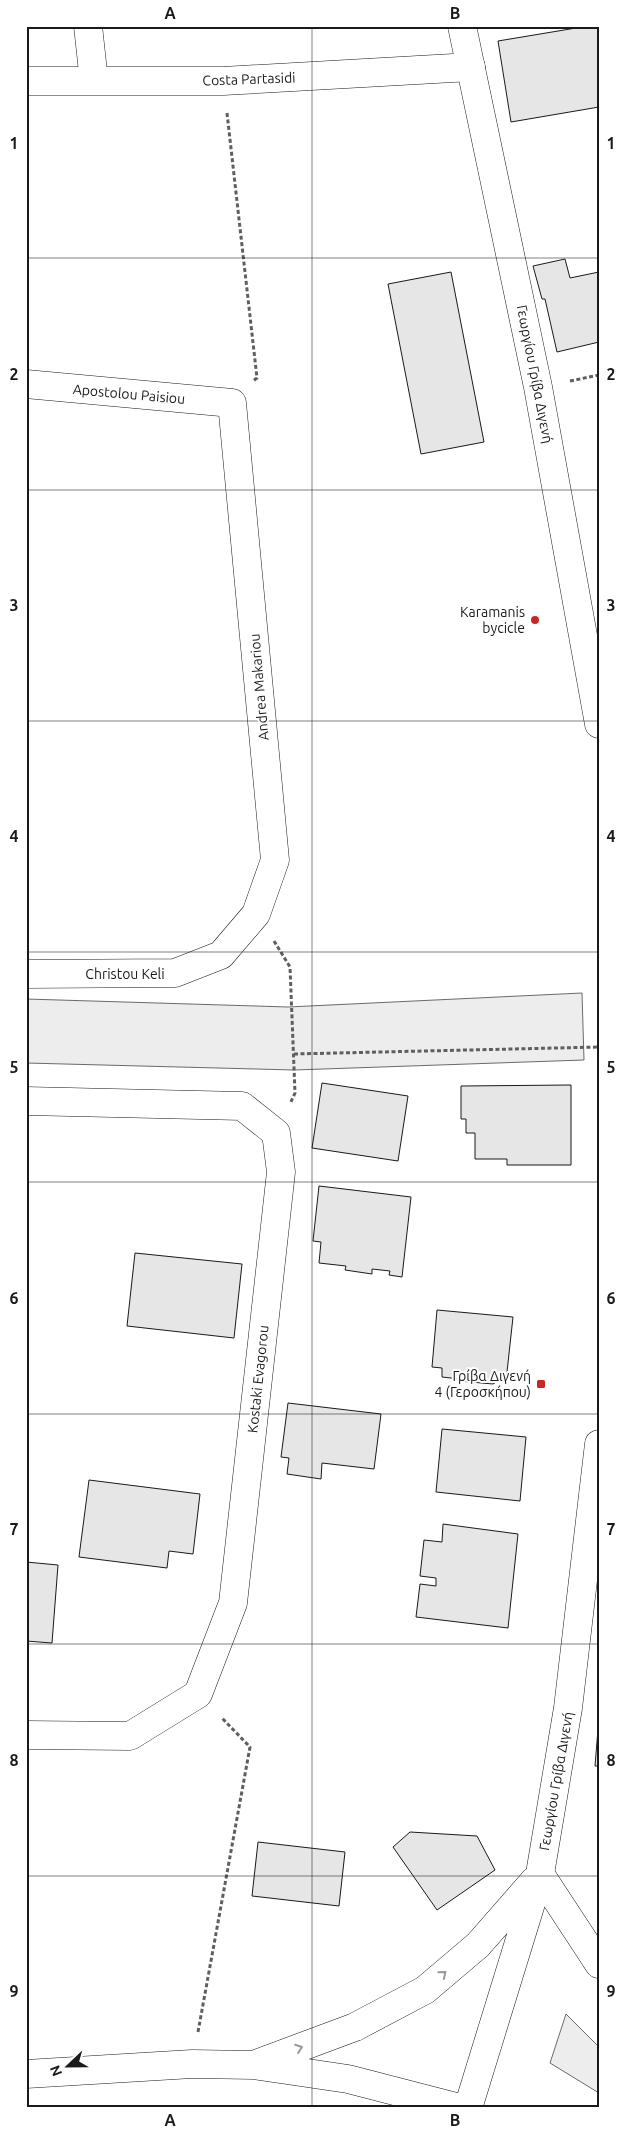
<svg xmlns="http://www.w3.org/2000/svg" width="625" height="2134" font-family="Ubuntu,sans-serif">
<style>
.green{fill:#ededed;stroke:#6a6a6a}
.building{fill:#e6e6e6;stroke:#1a1a1a}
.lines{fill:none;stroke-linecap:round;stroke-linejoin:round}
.street-casing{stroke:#1a1a1a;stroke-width:29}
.secondary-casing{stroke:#1a1a1a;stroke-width:29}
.path{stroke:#5f5f5f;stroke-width:3;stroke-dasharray:4 2.5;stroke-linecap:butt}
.street{stroke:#fff;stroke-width:28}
.secondary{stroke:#fff;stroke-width:28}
.oneway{stroke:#989898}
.grid{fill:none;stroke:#1a1a1a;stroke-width:1;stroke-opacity:0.55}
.poi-dot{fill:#c62828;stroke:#fff;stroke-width:2}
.labels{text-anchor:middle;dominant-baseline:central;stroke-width:4;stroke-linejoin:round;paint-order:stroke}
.street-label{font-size:14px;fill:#1a1a1a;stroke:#fff}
.poi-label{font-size:14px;fill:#1a1a1a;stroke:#fff;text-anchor:end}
.neatline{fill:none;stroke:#1a1a1a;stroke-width:2}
.grid-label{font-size:16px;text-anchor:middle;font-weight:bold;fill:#1a1a1a}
</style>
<rect width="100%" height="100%" fill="#fff"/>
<path class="green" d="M582,993L584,1060L294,1070L26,1063V999L288,1007Z
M566,2014L599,2047V2093L550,2063Z"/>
<path class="building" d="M588,26H599V107L511,122L498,41Z
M565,259L570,278L599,272V342L557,352L545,299H542L533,266Z
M451,272L484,442L421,454L388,284Z
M322,1083L408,1096L398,1161L312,1148Z
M571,1085V1165H507V1159H475V1133H466V1119H461V1086Z
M319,1186L411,1197L402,1277L389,1275L390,1271L372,1269V1274L345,1270L346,1266L319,1263L321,1242L313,1241Z
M135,1253L242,1264L234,1338L127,1326Z
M437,1310L513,1317L507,1372L503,1378L493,1384L459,1381L460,1379L442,1377V1368L432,1367Z
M288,1403L381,1414L374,1469L322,1463L321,1479L287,1474L289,1458L281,1457Z
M442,1429L526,1437L520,1501L436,1492Z
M89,1480L200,1494L193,1554L169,1551L167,1568L79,1557Z
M443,1524L518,1534L508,1628L416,1617L420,1584L436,1586V1578L420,1576L424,1540L442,1542Z
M26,1562L58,1565L52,1643L26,1641Z
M599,1717V1766H595Z
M410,1832L477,1836L495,1870L437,1910L393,1847Z
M258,1842L345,1852L339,1906L252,1896Z"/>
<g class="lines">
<g class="street-casing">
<path id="street" d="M88,26L94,81
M26,81H223L471,67
M26,384L232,403L275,860L256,914L221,955L175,973L26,974
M26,1101L242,1106L276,1133L281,1172L233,1603L198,1694L130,1736L26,1735
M540,1874L599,1964"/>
</g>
<g class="secondary-casing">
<path id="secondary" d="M462,26L538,387L599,724
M256,2064L355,2027L425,1990L478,1945L534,1881
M26,2074L192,2064L254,2065L348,2079L460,2108
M468,2108L540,1874L568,1708L599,1444"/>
</g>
<path class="path" d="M227,113L257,378L253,381
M570,381L599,375
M274,941L290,967L295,1093L290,1104
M294,1054L599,1047
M198,2032L250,1747L221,1717"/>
<use href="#street" class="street"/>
<use href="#secondary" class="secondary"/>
</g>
<defs><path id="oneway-chevron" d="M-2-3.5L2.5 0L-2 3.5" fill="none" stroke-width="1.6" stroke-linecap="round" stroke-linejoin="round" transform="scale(1.25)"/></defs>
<g class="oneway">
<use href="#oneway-chevron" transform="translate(443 1974) rotate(-40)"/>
<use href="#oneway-chevron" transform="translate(299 2048) rotate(-20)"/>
</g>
<path class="grid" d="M312,26V2108M26,258H599M26,490H599M26,721H599M26,952H599M26,1182H599M26,1414H599M26,1644H599M26,1876H599"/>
<g class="poi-dot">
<circle cx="535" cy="620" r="5"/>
<rect x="536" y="1379" width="10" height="10" rx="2.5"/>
</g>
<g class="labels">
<g class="street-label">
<text transform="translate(249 79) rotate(-2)">Costa Partasidi</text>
<text transform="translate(535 374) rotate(79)">Γεωργίου Γρίβα Διγενή</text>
<text transform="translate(129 394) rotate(5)">Apostolou Paisiou</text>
<text transform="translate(259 687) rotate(-95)">Andrea Makariou</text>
<text x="125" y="974">Christou Keli</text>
<text transform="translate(258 1379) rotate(-84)">Kostaki Evagorou</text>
<text transform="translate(556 1781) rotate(-80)">Γεωργίου Γρίβα Διγενή</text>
</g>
<g class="poi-label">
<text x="525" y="612">Karamanis<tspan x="525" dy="16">bycicle</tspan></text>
<text x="531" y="1376">Γρίβα Διγενή<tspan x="531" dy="16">4 (Γεροσκήπου)</tspan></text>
</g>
</g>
<rect width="625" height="2134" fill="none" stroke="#ffffff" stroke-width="55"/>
<g transform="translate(68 2066) rotate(248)" stroke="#ffffff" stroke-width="4" paint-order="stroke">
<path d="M0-4L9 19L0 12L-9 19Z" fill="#1a1a1a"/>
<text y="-8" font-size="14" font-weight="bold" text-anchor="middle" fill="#1a1a1a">N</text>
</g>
<rect x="28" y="28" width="570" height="2078" class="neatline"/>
<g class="grid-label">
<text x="170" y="19">A</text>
<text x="455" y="19">B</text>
<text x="14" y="149">1</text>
<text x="611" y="149">1</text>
<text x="14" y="380">2</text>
<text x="611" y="380">2</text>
<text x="14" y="611">3</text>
<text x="611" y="611">3</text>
<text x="14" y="842">4</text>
<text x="611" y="842">4</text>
<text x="14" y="1073">5</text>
<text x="611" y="1073">5</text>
<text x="14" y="1304">6</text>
<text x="611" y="1304">6</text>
<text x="14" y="1535">7</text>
<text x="611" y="1535">7</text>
<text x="14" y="1766">8</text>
<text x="611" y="1766">8</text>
<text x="14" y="1997">9</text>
<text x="611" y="1997">9</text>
<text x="170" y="2126">A</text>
<text x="455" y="2126">B</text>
</g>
</svg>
